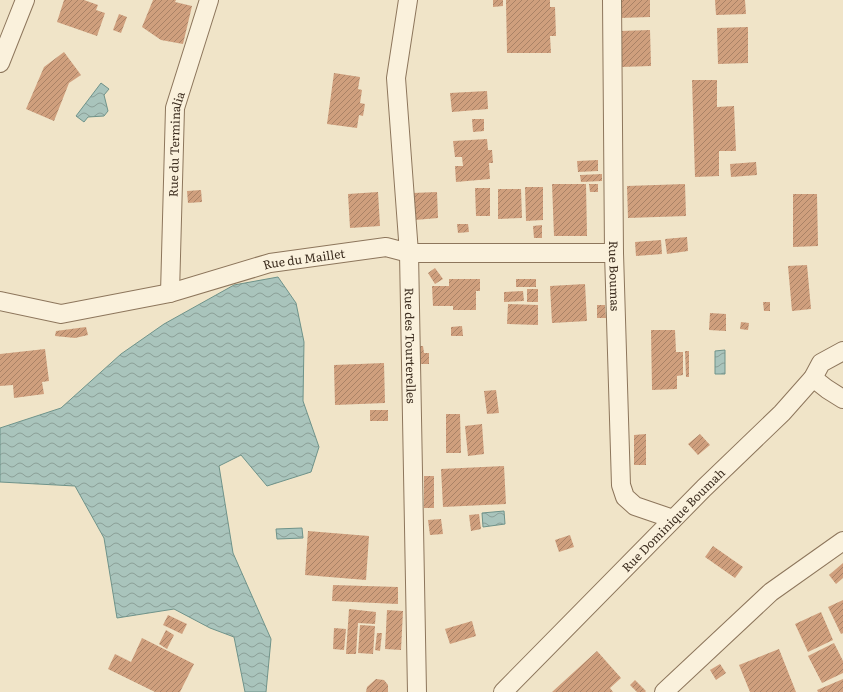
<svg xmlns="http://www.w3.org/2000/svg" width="843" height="692" font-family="Literata,serif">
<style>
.water{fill:url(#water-waves);stroke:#6f938a}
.building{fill:url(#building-hatch)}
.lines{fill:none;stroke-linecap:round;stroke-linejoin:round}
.street-casing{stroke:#8d765c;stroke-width:20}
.street{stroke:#faf1dc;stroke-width:18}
.labels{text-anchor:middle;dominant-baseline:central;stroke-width:3.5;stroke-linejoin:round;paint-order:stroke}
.street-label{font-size:12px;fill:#3d2e20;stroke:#f7eed8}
</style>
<defs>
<pattern id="water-waves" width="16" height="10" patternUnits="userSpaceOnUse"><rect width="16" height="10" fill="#a9c4bc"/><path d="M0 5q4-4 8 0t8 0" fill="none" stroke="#8ba098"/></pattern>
<pattern id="building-hatch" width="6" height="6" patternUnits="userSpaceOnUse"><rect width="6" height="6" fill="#cf9f7d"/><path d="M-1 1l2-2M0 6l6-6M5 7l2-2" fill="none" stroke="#a98266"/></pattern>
</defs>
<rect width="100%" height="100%" fill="#f0e4c8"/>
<path class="water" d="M101,83L109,89L104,95L108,111L104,116L88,117L84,122L76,116Z
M278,277L296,303L304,342L303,401L319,447L311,472L267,486L241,455L219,466L233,553L271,639L266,692H245L234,637L210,628L174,609L117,618L104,538L75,486L0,482V428L61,408L121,354L164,324L234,285Z
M725,350V374H715V351Z
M504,511L505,524L483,527L482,513Z
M302,528L303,538L277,539L276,529Z"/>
<path class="building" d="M64,0H84L98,5L96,10L105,13L97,36L57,22Z
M153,0H176L175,2L192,6L183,44L161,40L142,27Z
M493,0H503V6L493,7Z
M506,0H550V7H555L556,36H550L551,53H507Z
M619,0H650V17L620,18Z
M715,0H745L746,14L716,15Z
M119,14L127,17L121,33L113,30Z
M748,27V63L718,64L717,28Z
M650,30L651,66L621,67L620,31Z
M64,52L81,75L69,83L54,121L26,109L44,67Z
M334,73L360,77L358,89L362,90L360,103L365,104L363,116L359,115L357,128L327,124Z
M692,80H717V107L734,106L736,151H719V176L695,177Z
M487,91L488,109L452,112L450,93Z
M472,119H484V131L473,132Z
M487,139L488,150H492L493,163H489L490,179L456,182L455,166H463L462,157H455L453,141Z
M598,160V171L578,172L577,161Z
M756,162L757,175L731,177L730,164Z
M602,174V181L581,182L580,175Z
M552,184H586L587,236H554Z
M589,184H598V192H590Z
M685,184L686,216L628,218L627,186Z
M525,187H543V220L526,221Z
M475,188H490V216H476Z
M498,189H521L522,218L498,219Z
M201,190L202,202L188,203L187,191Z
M378,192L380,226L350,228L348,194Z
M437,192L438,218L415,220L413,193Z
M793,194H817L818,246L793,247Z
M457,224H468L469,232L458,233Z
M542,225V238H534L533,226Z
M687,237L688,251L667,254L665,239Z
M661,240L662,254L636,256L635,242Z
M807,265L811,309L792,311L788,266Z
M435,268L443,279L435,284L428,273Z
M449,279H480V291H476V310H453V306H433L432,286H449Z
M516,279H536V287H516Z
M585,284L587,321L552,323L550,286Z
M527,289H538V302H527Z
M523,291L524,301L504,302V292Z
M763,302H770V311H764Z
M508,304L538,305V325L507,324Z
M597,305H605L606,318H597Z
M710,313L726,314V331L709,330Z
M741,322L749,323L748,330L740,329Z
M462,326L463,336H451V327Z
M86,327L88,335L75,338L55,336L56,331Z
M651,330H675L676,352H683V375L677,376V389L652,390Z
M420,346H423L424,353H429V364H420Z
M45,349L49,381L42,382L44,394L14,398L13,385L0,386V354Z
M685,351H689V377H686Z
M384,363L385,403L335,405L334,365Z
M496,390L499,413L487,414L484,391Z
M370,410H388V421H370Z
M446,414H460L461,453H446Z
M482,424L484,454L468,456L465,426Z
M646,434V465H634V435Z
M700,434L710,445L698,455L688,444Z
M504,466L506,504L443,507L441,469Z
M424,476H434V508H424Z
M479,514L481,529L471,531L469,515Z
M441,519L443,534L430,535L428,520Z
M308,531L369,536L366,580L305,575Z
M570,535L574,547L559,552L555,540Z
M713,546L743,567L735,578L705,557Z
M843,563V578L836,584L829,575Z
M333,585L398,587V604L332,601Z
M843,600V633L841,634L828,607Z
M349,609L376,612L375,624L358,623L356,654H346Z
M387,610L403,611L401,650L385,649Z
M821,612L833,640L808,652L795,624Z
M168,615L187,624L182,634L163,625Z
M472,621L476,636L450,644L445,629Z
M360,625L375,626L373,654L358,653Z
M334,628L346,629L344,650L333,649Z
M166,630L174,635L167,649L159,644Z
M377,633H382L380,651L375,650Z
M142,638L194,664L180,692H155L108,669L115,654L131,662Z
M834,643L843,661V673L822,683L808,656Z
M779,649L796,692H750L739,665Z
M597,651L621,678L610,688L613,692H552Z
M720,664L726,673L716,680L710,670Z
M376,679L384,680L388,685V692H366L367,687Z
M843,679V692H818L817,690Z
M635,680L646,691L645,692H637L630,685Z"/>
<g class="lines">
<g class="street-casing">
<g id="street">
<path id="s1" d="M408,0L396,78L409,253L417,692"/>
<path id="s2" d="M612,0L614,253L621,485L625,497L635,506L673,519"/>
<path d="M0,63L25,0"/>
<path id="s3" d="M170,293L175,108L209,0"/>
<path id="s4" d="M0,301L61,314L170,293L270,263L386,247L409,253H614"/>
<path d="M813,378L827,389L843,399"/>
<path id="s5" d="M503,692L704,488L782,413L813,378L821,363L843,351"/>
<path d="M664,692L771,592L843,541"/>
</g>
</g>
<use href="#street" class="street"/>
</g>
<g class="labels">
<g class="street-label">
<text stroke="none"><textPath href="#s3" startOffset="149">Rue du Terminalia</textPath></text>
<text stroke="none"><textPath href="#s4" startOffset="312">Rue du Maillet</textPath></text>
<text stroke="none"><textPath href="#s2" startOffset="276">Rue Boumas</textPath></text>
<text stroke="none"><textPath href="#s1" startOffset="347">Rue des Tourterelles</textPath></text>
<text stroke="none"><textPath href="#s5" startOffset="242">Rue Dominique Boumah</textPath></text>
</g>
</g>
</svg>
